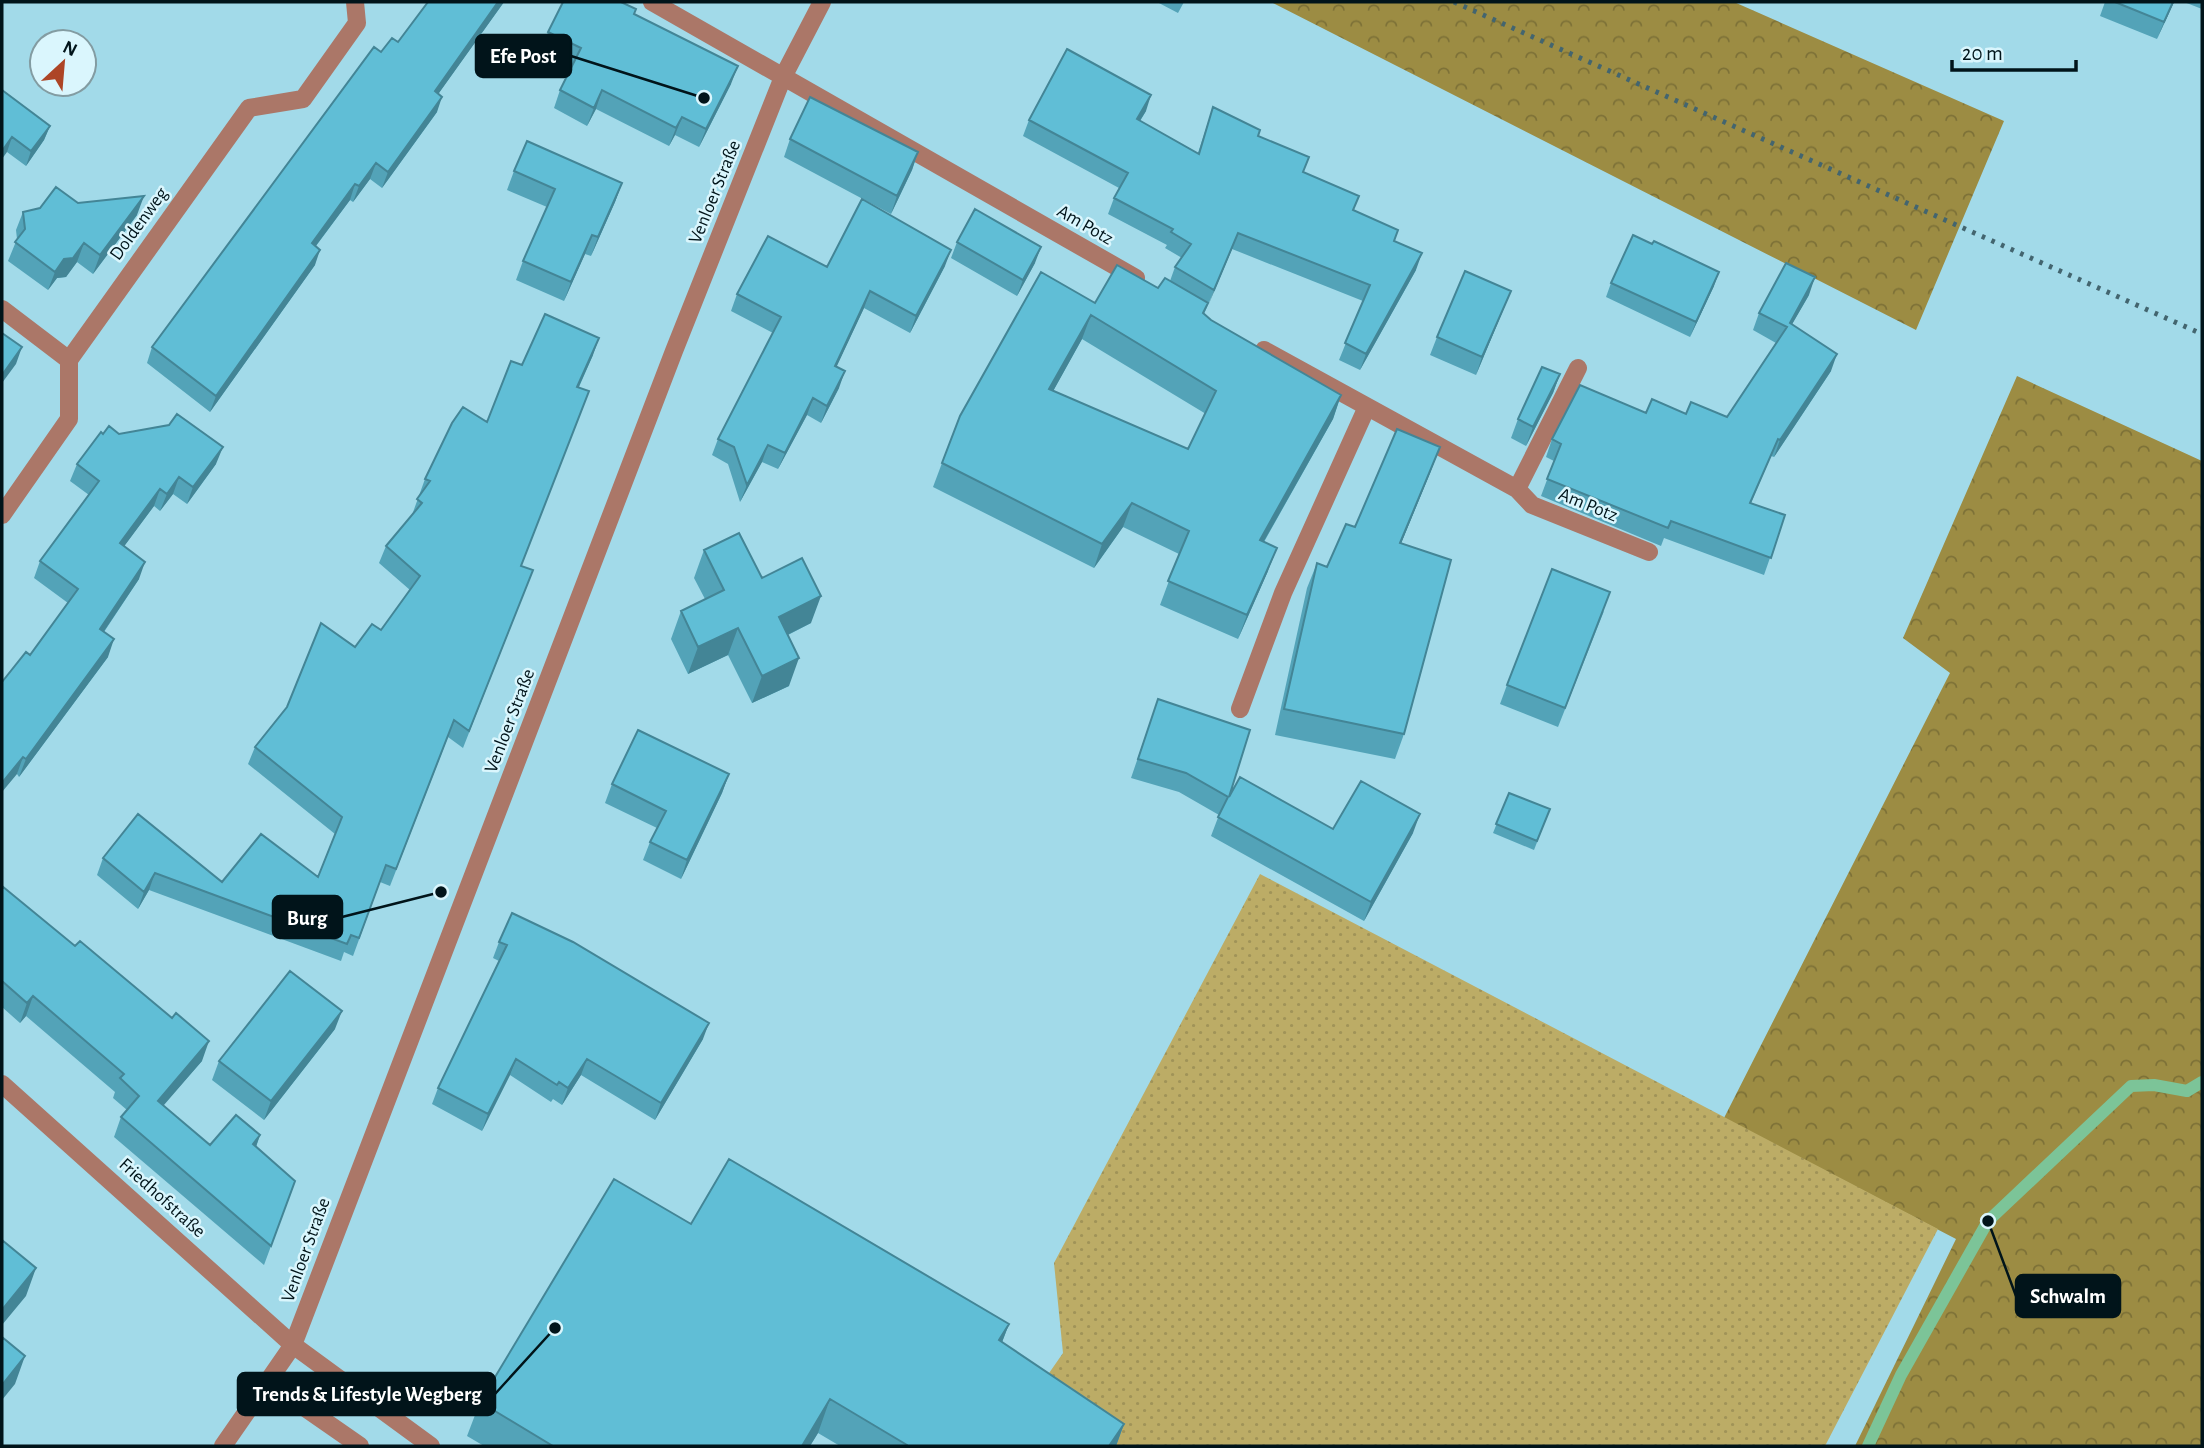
<svg xmlns="http://www.w3.org/2000/svg" width="2204" height="1448" font-family="'Alegreya Sans',sans-serif">
<style>
.forest{fill:url(#forest-crowns)}
.park{fill:url(#park-dots)}
.lines{fill:none;stroke-linecap:round;stroke-linejoin:round}
.stream{stroke:#7cc498;stroke-width:12}
.minor{stroke:#ab7768;stroke-width:18}
.rail{stroke:#43656f;stroke-width:5;stroke-dasharray:3.5 7;stroke-linecap:butt}
.wall{fill:#53a3b8;fill-rule:evenodd}
.shaded-wall{fill:#438596}
.building{fill:#60bed6;stroke:#438596;stroke-width:2;fill-rule:evenodd}
.labels{text-anchor:middle;dominant-baseline:central;stroke-width:5;stroke-linejoin:round;paint-order:stroke}
.street-label{font-size:19px;fill:#01141a;stroke:#daf6fd}
.leader{fill:none;stroke:#01141a;stroke-width:2.5}
.callout-dot{fill:#01141a;stroke:#daf6fd;stroke-width:2.5}
.callout{fill:#01141a;stroke:#01141a;stroke-width:2.5}
.callout-label{font-size:21px;text-anchor:middle;font-weight:bold;fill:#fff}
</style>
<defs>
<pattern id="forest-crowns" width="20" height="18" patternUnits="userSpaceOnUse" patternTransform="scale(1.75)"><rect width="20" height="18" fill="#9c8c43"/><path d="M2 6a3 3 0 1 1 6 0M12 15a3 3 0 1 1 6 0" fill="none" stroke="#7d7137"/></pattern>
<pattern id="park-dots" width="8" height="8" patternUnits="userSpaceOnUse" patternTransform="scale(1.75)"><rect width="8" height="8" fill="#bcac66"/><path d="M2 2h.1M6 6h.1" fill="none" stroke="#a09358" stroke-width="1.8" stroke-linecap="round"/></pattern>
</defs>
<rect width="100%" height="100%" fill="#a2dae9"/>
<path class="forest" d="M1271,2H1734L2004,121L1916,330Z
M2017,376L2202,461V1446H1855L1956,1239L1724,1118L1950,673L1903,638Z"/>
<path class="park" d="M1260,874L1938,1229L1825,1446H1118L1038,1389L1063,1353L1054,1263Z"/>
<g class="lines">
<path class="stream" d="M1868,1446L1901,1375L1988,1221L2131,1086L2154,1085L2187,1091L2202,1082"/>
<path class="minor" d="M652,2L1136,278
M2,309L69,360
M1264,350L1517,489L1532,505L1649,552
M1517,489L1578,368
M2,515L69,419V360L249,108L303,99L357,23L355,2
M1240,709L1283,593L1366,409
M2,1084L293,1345L431,1446
M268,1382L360,1446
M223,1446L293,1345L674,351L783,77L822,2"/>
<path class="rail" d="M1454,2L2202,334"/>
</g>
<path class="wall" d="M428,2H504L438,94L437,112L382,188L370,179L353,202L350,200L316,246L315,265L210,412L147,363L152,347L381,52L398,42Z
M1157,2H1184L1178,13Z
M2105,2H2174L2157,39L2100,16Z
M2184,2H2202V9Z
M635,14L731,84L699,147L675,135L669,146L596,109L587,126L554,108L560,90L572,66L541,50L548,32Z
M2,90L50,126L44,140L26,166L7,152Z
M1213,107L1260,130L1258,136L1303,173L1394,241L1416,270L1360,370L1339,360L1363,301L1232,249L1204,314L1211,320L1341,395L1333,419L1264,542L1268,571L1238,639L1160,605L1179,554L1123,527L1094,568L933,487L942,463L1095,303L1158,288L1170,281L1175,267L1182,258L1165,248L1167,245L1108,214L1114,198L1119,188L1023,136L1029,120L1146,111L1140,121L1198,153ZM1082,339L1206,414L1188,449L1053,391Z
M790,139L918,152L912,170L891,214L784,157Z
M514,171L622,183L615,202L591,256L585,254L564,301L516,280L523,261L547,207L507,190Z
M78,203L137,215L93,274L77,262L66,277L57,278L48,290L8,261L17,239L16,230L23,212Z
M957,242L1035,263L1017,296L951,258Z
M945,266L910,333L864,308L836,367L839,388L821,423L807,415L778,469L762,462L740,502L728,464L712,455L718,439L773,333L731,311L737,294Z
M1611,283L1714,286L1690,337L1606,297Z
M1511,291L1476,375L1430,355L1437,337Z
M1809,295L1792,324L1831,371L1774,457L1771,456L1751,503L1785,515L1764,575L1664,538L1661,546L1541,496L1554,461L1546,457L1552,439L1646,413L1686,414L1727,417L1776,343L1753,330L1759,313Z
M593,355L579,387L521,566L526,588L463,748L448,737L390,886L380,882L353,956L344,952L341,961L149,890L138,909L97,875L103,858L222,882L318,877L335,834L248,764L255,747L355,647L381,630L410,590L379,563L386,546L412,515L425,479L487,422L522,365Z
M1560,374L1553,393L1526,446L1511,438L1518,419Z
M103,434H119L216,464L187,504L173,494L160,511L154,506L124,546L139,579L104,632L108,657L19,777L17,774L30,655L68,603L34,578L40,561L89,495L70,481L77,464Z
M1440,447L1430,473L1401,543L1404,734L1395,759L1275,735L1307,588L1317,563L1327,567L1355,527Z
M704,550L762,578L811,623L788,635L789,686L752,703L728,655L688,674L671,639L681,611L705,599L694,578Z
M1604,611L1558,727L1500,704L1507,685Z
M1158,699L1229,797L1333,829L1413,833L1364,921L1211,836L1219,815L1179,792L1131,778Z
M729,774L722,793L681,879L643,860L650,842L657,828L605,803L612,784Z
M1509,793L1550,809L1534,850L1493,833Z
M2,886L202,1061L163,1105L210,1145L260,1135L256,1147L295,1181L264,1265L114,1137L121,1117L127,1110L113,1098L115,1092L26,1016L20,1023L2,1007Z
M499,942L703,1039L655,1120L581,1075L562,1105L553,1099L551,1102L510,1075L482,1131L432,1104L438,1088L499,961L493,958Z
M335,1029L264,1120L212,1080L219,1061Z
M691,1224L1009,1324L1002,1342L1124,1424L1116,1446H840L818,1433L810,1446H484L467,1436L480,1402Z"/>
<path class="shaded-wall" d="M498,2H504L429,107L435,91Z
M2173,2H2174L2157,39L2164,22Z
M738,66L731,84L699,147L706,129Z
M602,90L596,109L587,126L594,108Z
M1151,95L1146,111L1131,135L1137,119Z
M442,97L437,112L382,188L388,172Z
M682,117L675,135L669,146L676,128Z
M50,126L44,140L26,166L31,151Z
M12,137L7,152L2,159V151Z
M918,152L912,170L891,214L897,196Z
M376,163L370,179L353,202L359,186Z
M622,183L615,202L591,256L598,237Z
M355,184L350,200L306,259L312,243Z
M144,196L137,215L93,274L100,255Z
M1238,233L1232,249L1208,306L1214,290Z
M592,235L585,254L564,301L571,282Z
M84,243L77,262L66,277L57,278L48,290L55,272L64,259Z
M1041,247L1035,263L1017,296L1023,280Z
M320,250L315,265L210,412L216,396Z
M951,250L945,266L910,333L916,316Z
M1422,253L1416,270L1360,370L1366,354Z
M1719,272L1714,286L1690,337L1696,322Z
M1815,277L1809,295L1783,340L1790,323Z
M870,291L864,308L829,383L835,366Z
M1511,291L1504,308L1476,375L1482,357Z
M1091,315L1082,339L1041,413L1049,389Z
M599,338L593,355L571,404L577,387Z
M22,347L16,364L2,383V375Z
M1837,354L1831,371L1774,457L1780,440Z
M845,371L839,388L821,423L827,406Z
M1560,374L1553,393L1526,446L1533,427Z
M1341,395L1333,419L1251,564L1260,540Z
M813,398L807,415L778,469L785,453Z
M768,445L762,462L740,502L747,485Z
M223,447L216,464L187,504L193,487Z
M1440,447L1430,473L1391,568L1400,543Z
M179,477L173,494L160,511L167,494Z
M160,489L154,506L114,560L120,543Z
M1132,503L1123,527L1094,568L1102,544Z
M1277,548L1268,571L1238,639L1247,615Z
M145,562L139,579L94,646L100,629Z
M821,596L811,623L769,644L779,617Z
M738,628L728,655L688,674L698,647Z
M114,639L108,657L19,777L26,759Z
M799,658L789,686L752,703L762,676Z
M23,757L17,774L2,792V783Z
M729,774L722,793L681,879L687,860Z
M1420,814L1413,833L1364,921L1371,902Z
M155,873L149,890L138,909L144,892Z
M33,996L26,1016L20,1023L27,1003Z
M342,1011L335,1029L264,1120L271,1101Z
M709,1023L703,1039L655,1120L661,1103Z
M209,1041L202,1061L151,1120L158,1101Z
M516,1059L510,1075L482,1131L488,1114Z
M587,1059L581,1075L562,1105L568,1088Z
M260,1135L253,1155V1144Z
M36,1268L26,1296L2,1325V1310Z
M1009,1324L996,1358L999,1340Z
M25,1356L15,1384L2,1400V1385Z
M830,1399L818,1433L810,1446H802Z
M1124,1424L1116,1446H1109Z"/>
<path class="building" d="M428,2H498L435,91L442,97L388,172L376,163L359,186L355,184L312,243L320,250L216,396L152,347L374,47L381,52L392,38L398,42Z
M563,2H621L636,9L634,14L738,66L706,129L682,117L676,128L602,90L594,108L560,90L581,48L548,32Z
M2115,2H2173L2164,22Z
M1067,49L1151,95L1137,119L1199,154L1213,107L1260,130L1258,136L1309,157L1303,172L1359,196L1353,210L1398,230L1394,241L1422,253L1366,354L1345,343L1370,285L1238,233L1214,290L1175,267L1191,244L1171,232L1173,229L1114,198L1128,173L1029,120Z
M2,90L50,126L31,151L12,137L2,151Z
M810,97L918,152L897,196L790,139Z
M527,141L622,183L598,237L592,235L571,282L523,261L555,189L514,171Z
M56,187L78,203L144,196L100,255L84,243L73,258L64,259L55,272L15,242L25,229L23,212L40,208Z
M862,199L951,250L916,316L870,291L835,366L845,371L827,406L813,398L785,453L768,445L747,485L734,447L718,439L781,317L737,294L768,236L827,267Z
M975,209L1041,247L1023,280L957,242Z
M1633,235L1652,244L1654,241L1719,272L1696,322L1611,283Z
M1786,263L1815,277L1790,323L1837,354L1780,440L1778,439L1750,503L1785,515L1771,558L1671,521L1668,528L1547,479L1561,444L1552,439L1580,385L1646,413L1652,399L1686,414L1691,402L1727,417L1787,327L1759,313Z
M1117,265L1158,288L1165,278L1208,303L1203,313L1211,320L1341,395L1260,540L1277,548L1247,615L1168,581L1189,531L1132,503L1102,544L942,463L960,416L1041,272L1095,303ZM1091,315L1216,391L1188,449L1049,389Z
M1465,271L1511,291L1482,357L1437,337Z
M545,314L599,338L577,387L589,391L521,566L533,570L469,731L454,720L396,869L386,865L359,938L351,935L347,944L155,873L144,892L103,858L138,814L222,882L261,834L318,877L342,817L255,747L287,707L321,623L355,647L372,624L381,630L420,576L386,546L422,503L417,499L430,481L425,479L452,423L463,407L487,422L511,361L522,365Z
M2,333L22,347L2,375Z
M1542,367L1560,374L1533,427L1518,419Z
M177,414L223,447L193,487L179,477L167,494L160,489L120,543L145,562L100,629L114,639L26,759L23,757L2,783V682L26,652L30,655L78,589L40,561L99,481L77,464L101,432L103,434L109,426L119,434L169,425Z
M1397,429L1440,447L1400,543L1451,560L1404,734L1284,709L1317,563L1327,567L1346,524L1355,527Z
M739,533L762,578L802,558L821,596L779,617L799,658L762,676L738,628L698,647L681,611L724,590L704,550Z
M1552,569L1610,592L1565,708L1507,685Z
M1158,699L1250,730L1229,797L1240,777L1333,829L1361,781L1420,814L1371,902L1218,817L1228,797L1186,773L1138,759Z
M638,730L729,774L687,860L650,842L666,811L612,784Z
M1509,793L1550,809L1537,841L1496,824Z
M2,886L75,946L80,941L172,1018L176,1013L209,1041L158,1101L210,1145L236,1115L260,1135L253,1144L295,1181L271,1246L121,1117L139,1096L120,1078L124,1074L33,996L27,1003L2,981Z
M512,913L573,942L709,1023L661,1103L587,1059L568,1088L559,1082L557,1085L516,1059L488,1114L438,1088L507,945L499,942Z
M290,971L342,1011L271,1101L219,1061Z
M729,1159L1009,1324L999,1340L1124,1424L1109,1446H907V1445L830,1399L802,1446H553L480,1402L614,1179L691,1224Z
M2,1240L36,1268L2,1310Z
M2,1337L25,1356L2,1385Z"/>
<g class="labels">
<g class="street-label">
<text transform="translate(715 192) rotate(-68)">Venloer Straße</text>
<text transform="translate(139 224) rotate(-54)">Doldenweg</text>
<text transform="translate(1085 225) rotate(30)">Am Potz</text>
<text transform="translate(1588 505) rotate(22)">Am Potz</text>
<text transform="translate(510 721) rotate(-69)">Venloer Straße</text>
<text transform="translate(162 1198) rotate(42)">Friedhofstraße</text>
<text transform="translate(306 1250) rotate(-70)">Venloer Straße</text>
</g>
</g>
<path class="leader" d="M704 98L571 56M441 892L342 917M1988 1221L2016 1296M555 1328L495 1394"/>
<g class="callout-dot">
<circle cx="704" cy="98" r="7"/>
<circle cx="441" cy="892" r="7"/>
<circle cx="1988" cy="1221" r="7"/>
<circle cx="555" cy="1328" r="7"/>
</g>
<g class="callout">
<rect x="476" y="35" width="95" height="42" rx="7"/>
<rect x="273" y="896" width="69" height="42" rx="7"/>
<rect x="2016" y="1275" width="104" height="42" rx="7"/>
<rect x="238" y="1373" width="257" height="42" rx="7"/>
</g>
<g class="callout-label">
<text x="523" y="63">Efe Post</text>
<text x="307" y="925">Burg</text>
<text x="2068" y="1303">Schwalm</text>
<text x="367" y="1401">Trends &amp; Lifestyle Wegberg</text>
</g>
<rect width="2204" height="1448" fill="none" stroke="#01141a" stroke-width="7"/>
<g transform="translate(63 63) rotate(26)"><circle r="33" fill="#daf6fd" stroke="#839ca2" stroke-width="2"/>
<path d="M0-5L12 26L0 18L-12 26Z" fill="#ad4526"/>
<text y="-10" font-size="19" font-weight="bold" text-anchor="middle" fill="#01141a">N</text>
</g>
<path d="M1952 60v10h124v-10" fill="none" stroke="#01141a" stroke-width="3.5"/>
<text x="1962" y="60" font-size="21" fill="#01141a" stroke="#daf6fd" stroke-width="5" paint-order="stroke">20 m</text>
</svg>
